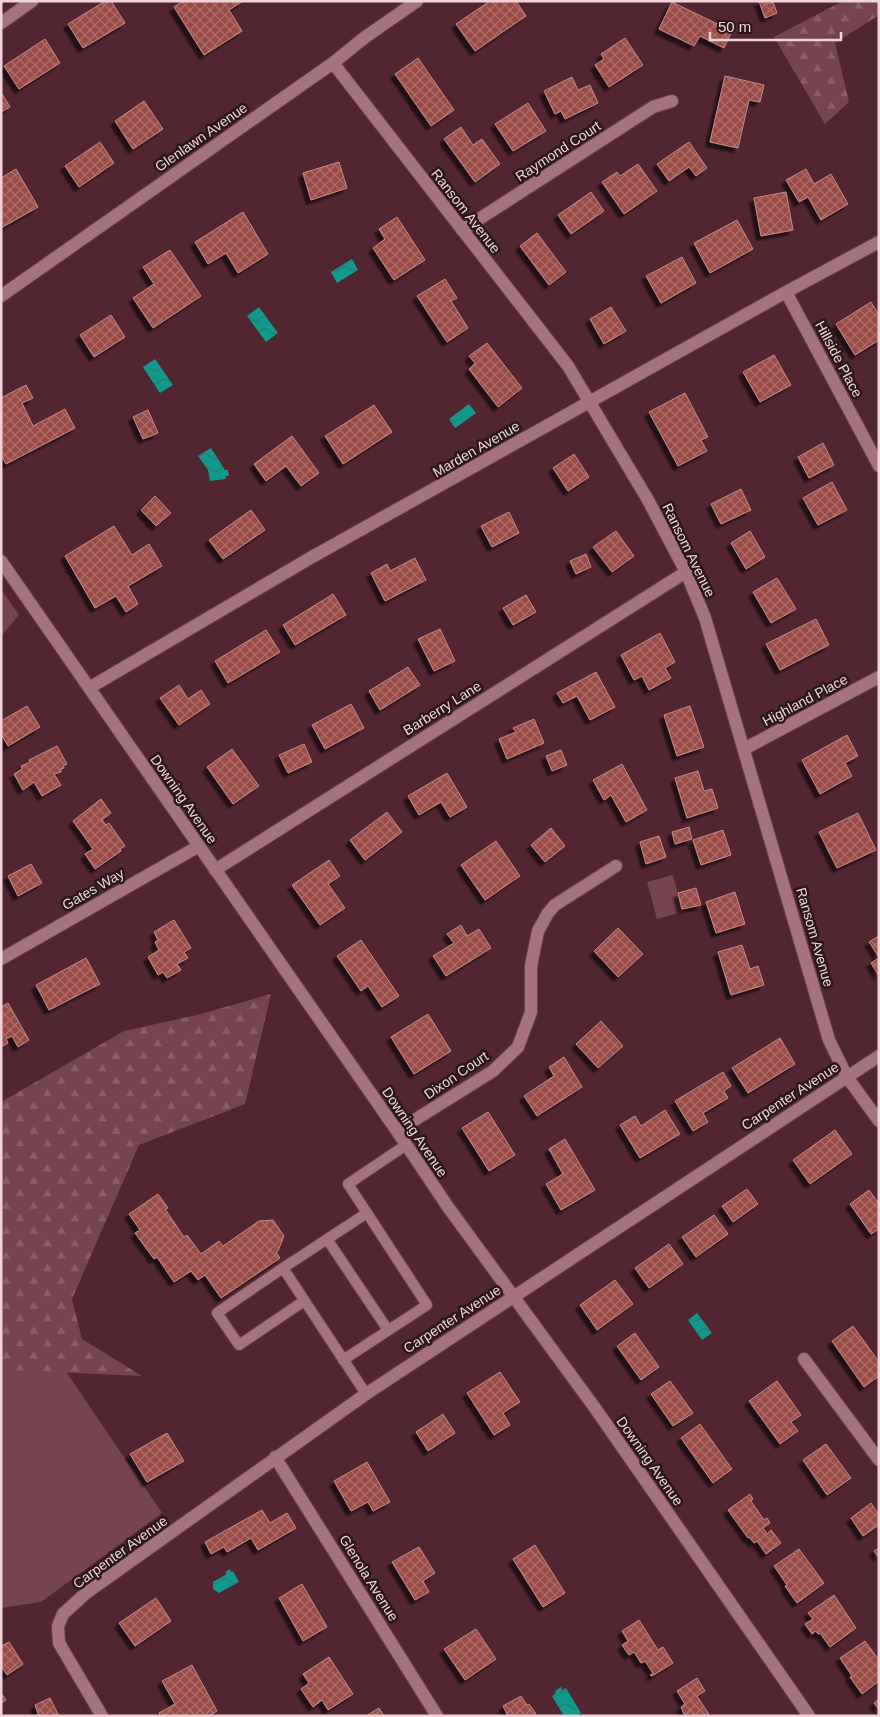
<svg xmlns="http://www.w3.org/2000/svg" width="880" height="1717" font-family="Arial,sans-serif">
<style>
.green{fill:#75444f}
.forest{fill:url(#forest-firs)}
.water{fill:url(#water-waves)}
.building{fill:url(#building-cross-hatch);stroke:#bf8b85;filter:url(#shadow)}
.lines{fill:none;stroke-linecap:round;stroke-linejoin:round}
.lane-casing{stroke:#6a454f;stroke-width:12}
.street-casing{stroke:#6a454f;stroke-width:14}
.lane{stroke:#a5737d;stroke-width:10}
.street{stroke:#a5737d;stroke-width:12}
.labels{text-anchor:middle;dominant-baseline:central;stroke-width:5;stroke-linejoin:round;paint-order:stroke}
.street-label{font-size:14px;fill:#f1d4d9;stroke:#2a171b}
</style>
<defs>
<pattern id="forest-firs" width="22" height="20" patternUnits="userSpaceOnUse" patternTransform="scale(1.25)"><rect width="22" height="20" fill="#75444f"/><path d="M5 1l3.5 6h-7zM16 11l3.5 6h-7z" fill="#895e68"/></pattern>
<pattern id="water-waves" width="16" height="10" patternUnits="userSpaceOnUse" patternTransform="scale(1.25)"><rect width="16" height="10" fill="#12998e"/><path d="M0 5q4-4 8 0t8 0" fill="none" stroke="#227e77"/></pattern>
<pattern id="building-cross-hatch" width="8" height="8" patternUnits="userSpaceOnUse" patternTransform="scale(1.25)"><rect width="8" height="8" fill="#994b45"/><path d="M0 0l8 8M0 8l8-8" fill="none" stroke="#ad6c68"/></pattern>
<filter id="shadow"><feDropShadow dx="-4.5" dy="4.5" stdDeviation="1" flood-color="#0009"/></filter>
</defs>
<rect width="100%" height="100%" fill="#512631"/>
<path class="green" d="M1,589L19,615L1,636Z
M673,875L683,912L657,919L647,882Z
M1,1276L162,1513L41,1602L1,1608Z"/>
<path class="forest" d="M843,1H879V15L835,43L849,102L825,124L774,37Z
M271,994L245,1104L139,1145L72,1299L82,1339L142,1376L10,1370L1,1365V1102L124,1031L197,1015Z"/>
<path class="water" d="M352,259L358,270L337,283L331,272Z
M259,307L278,333L266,342L247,316Z
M155,359L173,385L160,393L143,367Z
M469,404L476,413L455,428L449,419Z
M211,448L225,470H228L229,476H226V479L210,481L208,470L198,456Z
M697,1313L712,1333L702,1340L688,1320Z
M230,1569L231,1572L233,1571L239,1582L219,1593L213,1589V1582L227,1574L225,1572Z
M561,1687L562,1690L566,1688L581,1713L576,1716H564L552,1696L556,1693L555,1691Z"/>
<path class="building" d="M105,1H111L125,23L83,48L68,24Z
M183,1H243L229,10L242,31L204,55L174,7Z
M490,1H516L526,16L475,51L456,24Z
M759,1H766L767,4L773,2L777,13L765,18Z
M672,2L732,31L724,48L700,36L694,46L659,29Z
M625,38L643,65L609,87L595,65L604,59L601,54Z
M45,39L60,63L19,89L4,66Z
M418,58L454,110L431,126L395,74Z
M725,76L764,85L760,102L749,100L738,148L710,142Z
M572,77L578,90L590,85L598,103L565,119L561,111L555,114L544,91Z
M1,92L10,107L1,112Z
M144,101L163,129L133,149L115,121Z
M528,103L546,131L513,151L495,124Z
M461,127L473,145L482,139L500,164L475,182L444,139Z
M100,142L114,163L79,187L65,166Z
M689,142L707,168L696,176L689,167L669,181L657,164Z
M339,162L347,188L311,200L303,173Z
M638,164L657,191L624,214L602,182L617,172L620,176Z
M16,169L38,207L1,228V178Z
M806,169L814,184L831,174L848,204L821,220L808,197L799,202L786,180Z
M591,192L604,211L571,234L558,215Z
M786,192L793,230L761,236L754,198Z
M243,212L268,254L238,273L226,253L208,264L195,242Z
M397,217L425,260L394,280L373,248L385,239L379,229Z
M737,220L753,249L710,273L694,243Z
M537,233L566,272L549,285L520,246Z
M170,250L201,296L153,328L133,298L154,284L143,267Z
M682,257L696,283L661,303L646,276Z
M445,279L457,298L451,301L468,328L447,342L417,296Z
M871,302L879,315V340L855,355L836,324Z
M611,307L626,331L604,344L590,319Z
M111,315L125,337L94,357L80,335Z
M487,343L522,388L498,407L469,369L475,363L469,356Z
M774,355L791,385L760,402L743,372Z
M26,385L33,398L22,403L33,426L65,409L75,428L6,464L1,455V443L4,442L1,438V398Z
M685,393L708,437L701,440L707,451L678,466L649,412Z
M374,405L392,432L343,464L325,436Z
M148,410L158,433L143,439L133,417Z
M292,436L319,473L301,486L286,466L266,481L254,464Z
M823,443L834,465L809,478L798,457Z
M574,454L589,477L568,491L553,468Z
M832,482L847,510L818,525L803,498Z
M741,489L751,510L721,524L711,504Z
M155,496L171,513L156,526L141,510Z
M251,510L265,530L223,559L209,540Z
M509,512L519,533L492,547L481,526Z
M114,526L132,555L149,544L162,566L128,586L138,604L126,612L116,596L95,608L65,556Z
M616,531L634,556L612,572L593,547Z
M750,531L765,557L746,569L731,543Z
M586,554L591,567L576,574L570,561Z
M415,558L426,580L385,601L371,573L387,564L390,571Z
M777,578L796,609L771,623L753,592Z
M333,594L346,615L295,645L283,625Z
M526,595L536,612L513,625L503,608Z
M816,619L829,645L780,670L766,644Z
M440,629L455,661L434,671L418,639Z
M266,630L280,652L228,683L215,661Z
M660,633L675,662L665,668L671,678L649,690L642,676L634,680L621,655Z
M408,667L420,685L380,710L369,691Z
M596,672L615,707L590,720L577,696L563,703L557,693Z
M179,685L188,699L201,690L210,704L179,725L160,698Z
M351,704L364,728L325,749L312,725Z
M27,706L40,727L8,746L1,734V721Z
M690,706L704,747L677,756L664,715Z
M534,719L544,743L507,759L499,739L516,732L513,728Z
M847,735L858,756L845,763L852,776L820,794L802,760Z
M304,744L312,762L288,773L279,755Z
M57,746L67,764L63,766L64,768L61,769V772L54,774L61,785L42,796L34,782L23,790L14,774L22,769L21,766L30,762L29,760Z
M232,749L259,786L233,804L207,767Z
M561,750L567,765L552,771L546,756Z
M622,764L647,810L626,822L611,795L604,800L593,780Z
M698,771L704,791L712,789L718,808L687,818L675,778Z
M447,773L467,807L450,817L441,802L419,815L408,796Z
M101,799L111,813L102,820L106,825L109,823L125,846L120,849L121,851L95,869L85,854L93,849L73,821Z
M387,812L402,832L365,860L350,840Z
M858,813L876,850L837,868L819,832Z
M689,827L692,839L675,844L672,832Z
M551,828L565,846L545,862L531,845Z
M723,830L731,855L701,865L693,840Z
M659,836L666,857L646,864L640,842Z
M496,841L520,876L485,900L461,865Z
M329,860L340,876L328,884L345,908L320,925L292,885Z
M31,864L42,883L18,896L8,876Z
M696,888L701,905L682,909L678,893Z
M735,892L745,924L716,933L706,902Z
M174,920L191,948L184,952L188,958L177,964L181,970L167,978L163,972L158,975L148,957L159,950L155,942L158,940L154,932Z
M461,925L467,936L479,929L491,948L446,976L433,956L454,943L447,934Z
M618,928L643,954L618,977L594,951Z
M879,936V957L869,942Z
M361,940L399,996L382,1007L368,986L361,991L337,956Z
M742,945L750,969L758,966L764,985L731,995L718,952Z
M86,958L100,984L49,1010L36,985Z
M879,958V976L871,963Z
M8,1003L29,1040L18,1047L12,1036L6,1039L8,1043L1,1047V1007Z
M428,1014L451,1051L414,1074L391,1037Z
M601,1021L623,1046L598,1068L576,1044Z
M780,1038L795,1064L748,1093L732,1068Z
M564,1057L582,1087L537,1116L524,1096L554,1076L549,1067Z
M723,1072L731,1086L724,1091L728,1098L703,1113L708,1122L693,1131L675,1101Z
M665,1110L680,1134L640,1158L620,1125L635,1116L641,1126Z
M488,1112L515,1155L489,1171L462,1128Z
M835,1130L852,1154L810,1184L793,1160Z
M565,1139L595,1190L561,1210L546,1184L563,1174L549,1149Z
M747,1189L758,1204L733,1222L722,1206Z
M869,1190L879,1204V1229L871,1234L850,1204Z
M158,1194L168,1208L165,1209L184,1237L187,1235L201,1254L219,1241L223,1246L259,1221L273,1220L284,1236L278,1251L276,1252L280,1258L221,1298L205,1275L198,1280L191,1271L174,1282L157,1257L154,1259L135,1233L140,1230L129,1214Z
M714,1215L728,1234L696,1257L682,1237Z
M669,1244L683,1264L649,1288L635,1268Z
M615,1280L633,1304L597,1330L580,1305Z
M853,1326L879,1362V1376L864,1387L832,1341Z
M635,1333L659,1367L641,1380L617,1346Z
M500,1372L520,1402L503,1413L510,1425L494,1435L467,1393Z
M670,1381L693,1413L673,1426L651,1394Z
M777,1381L801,1415L791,1422L798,1431L780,1444L749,1401Z
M443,1414L455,1433L428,1451L416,1432Z
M700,1424L732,1469L713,1483L681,1438Z
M167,1433L184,1461L147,1482L130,1454Z
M826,1444L851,1478L827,1495L803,1460Z
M367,1462L390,1502L373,1511L368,1502L351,1511L334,1481Z
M750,1494L753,1499L751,1501L764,1520L767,1518L770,1523L763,1528L767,1534L771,1530L781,1543L766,1554L757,1541L754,1543L749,1537L748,1538L728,1510Z
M871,1503L879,1515V1525L863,1536L851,1518Z
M262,1510L270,1523L287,1513L296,1528L258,1550L251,1538L227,1552L224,1547L211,1554L205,1542Z
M535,1545L565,1593L543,1607L513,1559Z
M419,1547L435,1573L423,1581L429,1592L415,1600L392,1562Z
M879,1548V1558L874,1551Z
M799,1549L824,1583L797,1603L785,1586L787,1585L774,1566Z
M302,1584L327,1627L303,1641L279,1598Z
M834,1595L856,1628L830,1647L820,1633L818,1634L816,1631L812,1634L805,1624L813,1619L808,1613Z
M156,1598L171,1621L135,1646L119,1623Z
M639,1620L658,1650L663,1647L673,1663L652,1676L650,1675L653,1673L645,1661L641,1663L634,1652L629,1655L622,1645L628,1641L622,1631Z
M476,1629L496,1659L465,1680L444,1649Z
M865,1641L879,1660V1681L862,1694L850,1677L852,1676L840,1658Z
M9,1642L23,1664L7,1675L1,1666V1646Z
M329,1657L353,1694L328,1710L322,1700L313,1707L301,1689L309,1683L303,1674Z
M192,1665L217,1711L209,1716H160L159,1713L175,1704L162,1681Z
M697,1678L705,1691L697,1696L710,1716H685L681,1707L685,1704L677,1691Z
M1,1693L6,1700L1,1703Z
M521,1696L527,1705L529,1704L536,1714L533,1716H508L503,1706Z
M50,1698L59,1716H39L35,1705Z
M879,1699V1709L874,1703Z
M379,1708L384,1716H366Z"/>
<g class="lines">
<g class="lane-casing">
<path id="lane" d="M327,1239L388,1330
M283,1268L217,1313L239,1345L304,1301
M343,1360L427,1305L367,1213
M366,1394L283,1268L367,1213L348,1184L406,1145"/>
</g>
<g class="street-casing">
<path id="street" d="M1,23L32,1
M333,63L568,366L648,500L686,572L705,618L829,1040L847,1077L879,1121
M462,230L653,107L672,101
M786,292L879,466
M1,296L333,63L364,38L417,1
M1,561L397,1131L448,1207L595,1408L809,1716
M89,688L312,557L786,292L879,242
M744,749L879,677
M215,870L686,572
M1,959L199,846
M397,1131L493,1071L518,1047L531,1012V966L538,931L548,913L555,905L616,866
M804,1359L879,1460
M275,1457L437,1716
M102,1716L59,1643L58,1626L63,1614L86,1593L366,1394L879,1056"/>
</g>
<use href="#lane" class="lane"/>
<use href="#street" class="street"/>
</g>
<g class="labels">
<g class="street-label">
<text transform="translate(201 137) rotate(-35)">Glenlawn Avenue</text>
<text transform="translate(558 151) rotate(-33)">Raymond Court</text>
<text transform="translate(466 211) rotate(52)">Ransom Avenue</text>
<text transform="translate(839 359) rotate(62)">Hillside Place</text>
<text transform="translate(476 449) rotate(-30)">Marden Avenue</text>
<text transform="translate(689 550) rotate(64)">Ransom Avenue</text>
<text transform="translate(805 700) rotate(-28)">Highland Place</text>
<text transform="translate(442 708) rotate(-32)">Barberry Lane</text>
<text transform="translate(184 799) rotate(55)">Downing Avenue</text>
<text transform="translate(93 889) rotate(-30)">Gates Way</text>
<text transform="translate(815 937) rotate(74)">Ransom Avenue</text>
<text transform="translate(456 1075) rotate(-34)">Dixon Court</text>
<text transform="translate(790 1096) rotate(-33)">Carpenter Avenue</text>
<text transform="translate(415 1132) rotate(56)">Downing Avenue</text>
<text transform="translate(452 1319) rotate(-33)">Carpenter Avenue</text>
<text transform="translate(650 1461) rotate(55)">Downing Avenue</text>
<text transform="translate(120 1552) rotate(-36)">Carpenter Avenue</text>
<text transform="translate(369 1578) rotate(58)">Glenola Avenue</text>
</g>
</g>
<rect width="880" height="1717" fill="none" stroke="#f1d4d9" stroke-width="5"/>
<path d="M710 32v8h131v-8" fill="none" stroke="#f1d4d9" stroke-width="2.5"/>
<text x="718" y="32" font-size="15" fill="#f1d4d9" stroke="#2a171b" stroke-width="4" paint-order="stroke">50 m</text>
</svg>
